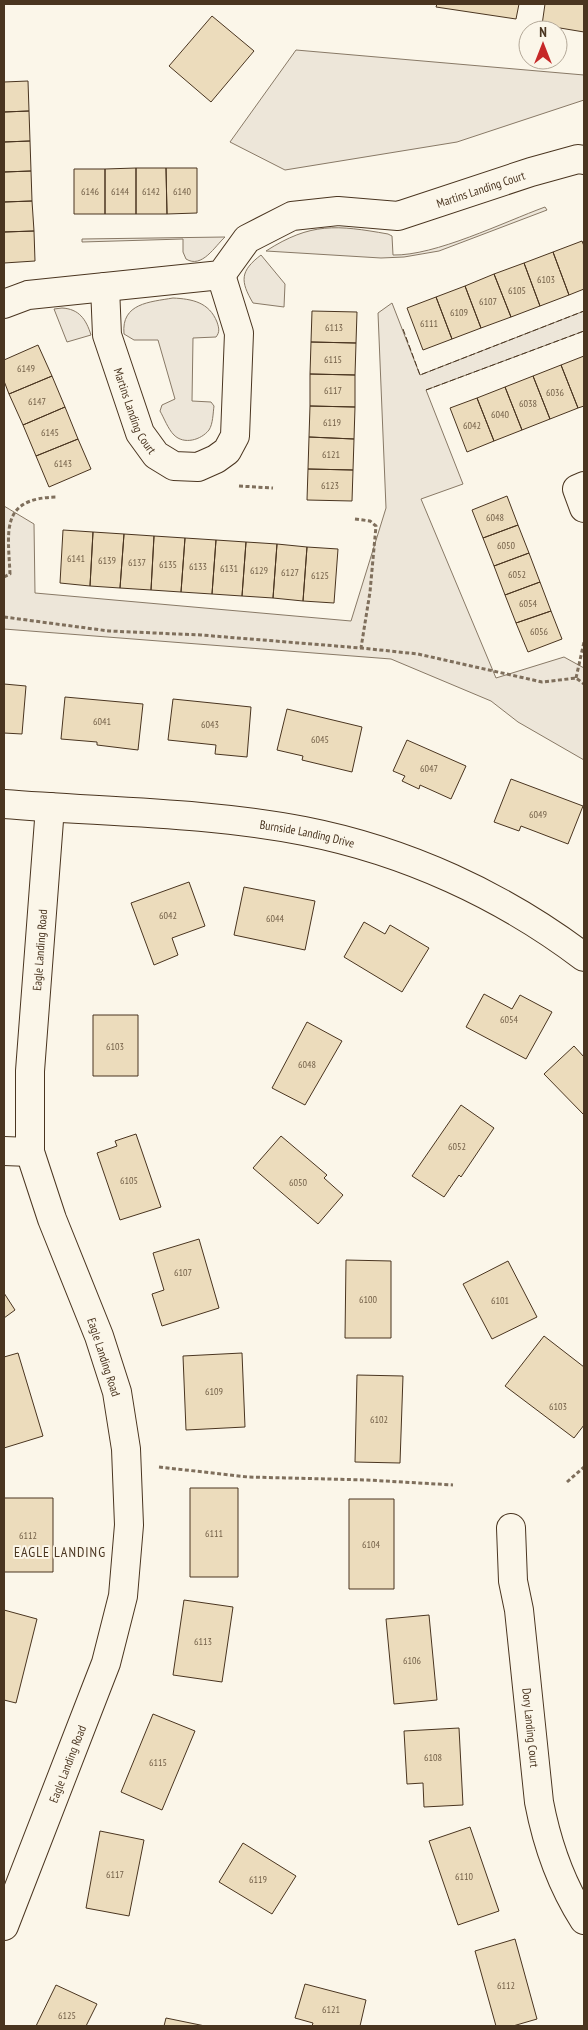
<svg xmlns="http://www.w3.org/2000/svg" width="588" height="2030" font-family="'PT Sans Narrow',sans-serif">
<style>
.green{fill:#ede6d9;stroke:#887966}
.building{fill:#ecdcbc;stroke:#4a3520}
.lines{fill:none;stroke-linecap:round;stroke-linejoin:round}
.street-casing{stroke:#4a3520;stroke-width:30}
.secondary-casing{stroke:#4a3520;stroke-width:30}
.path{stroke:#7f6f5c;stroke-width:3;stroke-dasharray:4 2.5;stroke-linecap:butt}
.street{stroke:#fbf6e9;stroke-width:28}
.secondary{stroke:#fbf6e9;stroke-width:28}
.fence{stroke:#4a3520;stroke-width:1;stroke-dasharray:6 2.5;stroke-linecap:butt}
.labels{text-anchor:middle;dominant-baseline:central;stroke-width:4;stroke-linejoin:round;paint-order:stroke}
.number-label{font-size:10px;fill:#725f47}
.street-label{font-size:12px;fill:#4a3520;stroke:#fbf6e9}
.neighbourhood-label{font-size:14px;letter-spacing:1px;fill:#4a3520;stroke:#fbf6e9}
</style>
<rect width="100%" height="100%" fill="#fbf6e9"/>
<path class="green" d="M296,50L584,75V100L457,142L285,170L230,142Z
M545,207L547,210L439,251L404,257L381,258L266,251C311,222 337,225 388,234L392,236L393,255C435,256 504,222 545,207Z
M225,237C215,246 202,269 186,259L183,252V239L82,242V239Z
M261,255L285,284L284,307L253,303C240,281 240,271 261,255Z
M173,298C192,299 209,302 217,322C219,328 220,332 216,337L193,338L192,401L211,402L214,406C213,413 213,424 209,430C201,440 184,445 174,435C168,429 164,418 160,411L162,405L175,399L158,340H134L124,334C121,303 150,302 173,298Z
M392,303L420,375L584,311V331L426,390L463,484L421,499L496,678L564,657L584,668V760L518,722L491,701L391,659L4,629V506L34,524L35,593L351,621L386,508L378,313Z
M62,308C79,309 86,319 91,335L67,342L54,309Z"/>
<path class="building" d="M437,4H519L516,19L436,7Z
M545,4H584V32L542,25Z
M212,16L254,51L211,102L169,66Z
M28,81L29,111L4,112V82Z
M29,111L30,141L4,142V112Z
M30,141L31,171L4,172V142Z
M136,168V214H105V169Z
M136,168H166L167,214H136Z
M166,168H197V213L167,214Z
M74,169H105V214H74Z
M31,171L32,201L4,202V172Z
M32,201L34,231L4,232V202Z
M34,231L35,261L4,263V232Z
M582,241L584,246V289L569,295L553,252Z
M553,252L569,295L540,306L524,263Z
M524,263L540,306L511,317L494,274Z
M494,274L511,317L481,328L465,286Z
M465,286L481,328L452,339L436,297Z
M436,297L452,339L423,350L407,308Z
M312,311L357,312L356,343L311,342Z
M311,342L356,343L355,375L310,374Z
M38,345L52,376L9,394L4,381V360Z
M584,356V406L578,408L561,365Z
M561,365L578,408L550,419L533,376Z
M310,374L355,375V407L310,406Z
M52,376L65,407L23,425L9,394Z
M533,376L550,419L522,430L505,387Z
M505,387L522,430L494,441L477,398Z
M477,398L494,441L467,452L450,408Z
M310,406L355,407L354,439L309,437Z
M65,407L78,439L36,456L23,425Z
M309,437L354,439L353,470L308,469Z
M78,439L91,469L49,487L36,456Z
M308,469L353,470L352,501L307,500Z
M507,496L518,525L483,538L472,510Z
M518,525L529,553L494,566L483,538Z
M63,530L93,532L90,586L60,583Z
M93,532L124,534L120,588L90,586Z
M124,534L154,536L151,590L120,588Z
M154,536L185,538L181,592L151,590Z
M185,538L216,540L212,594L181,592Z
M216,540L246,542L242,596L212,594Z
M246,542L277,544L273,598L242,596Z
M277,544L307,547L303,601L273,598Z
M307,547L338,549L334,603L303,601Z
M529,553L540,582L505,595L494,566Z
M540,582L551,611L516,623L505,595Z
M551,611L562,639L528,652L516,623Z
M4,684L26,686L22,734L4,733Z
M65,697L143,704L138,750L97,745V742L61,739Z
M173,699L251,707L247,757L215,754L216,745L168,740Z
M287,709L362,727L352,772L302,760L303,756L277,750Z
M407,740L466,766L451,799L420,785L419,789L402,781L405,776L393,771Z
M511,779L583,806L568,844L521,826L519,831L494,822Z
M189,882L205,926L172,938L178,955L154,965L131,903Z
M244,887L315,901L305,950L234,935Z
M364,922L385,934L390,925L429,948L402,992L344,957Z
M484,994L512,1009L520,995L552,1012L526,1059L466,1027Z
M93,1015H138V1076H93Z
M307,1022L342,1041L305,1105L272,1088Z
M574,1046L584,1057V1115L544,1074Z
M461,1105L494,1128L461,1177L459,1175L444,1197L412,1176Z
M136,1134L161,1207L120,1220L97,1153L117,1146L115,1141Z
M281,1136L327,1175L324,1178L343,1195L318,1224L253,1168Z
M199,1239L219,1308L162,1326L152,1294L164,1290L153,1253Z
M346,1260L391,1261V1338H345Z
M508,1261L537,1317L492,1339L463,1284Z
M4,1293L15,1310L4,1318Z
M544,1336L584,1367V1425L574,1438L505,1386Z
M18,1353L43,1436L4,1448V1357Z
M242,1353L245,1427L186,1430L183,1356Z
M357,1375L403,1376L400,1463L355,1462Z
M190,1488H238V1577H190Z
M4,1498H53V1572H4Z
M349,1499H394V1589H349Z
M184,1600L233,1607L222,1682L173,1675Z
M4,1610L37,1619L16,1703L4,1700Z
M429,1615L437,1700L394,1704L386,1619Z
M153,1714L195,1731L162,1810L121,1792Z
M459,1728L463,1805L424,1807L423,1783L407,1784L404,1731Z
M470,1827L499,1911L458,1925L429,1841Z
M100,1831L144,1840L129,1916L86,1908Z
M243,1843L296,1876L272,1914L219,1882Z
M515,1939L537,2019L513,2026H496L475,1951Z
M305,1984L366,2000L360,2026H312L313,2023L295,2018Z
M56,1985L97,2004L86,2026H36Z
M166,2018L205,2026H164Z"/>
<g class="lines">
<g class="street-casing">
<g id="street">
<path id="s1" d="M105,287L107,335L140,433L156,455L174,466L198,467L216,459L227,451L235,436L239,333L221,275"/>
<path id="s2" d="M4,304L28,295L221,275L247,239L292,216L338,211L398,216L531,172L578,159L584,160"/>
<path d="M584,486L577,489L584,508"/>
<path d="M4,1151L30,1152"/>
<path id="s3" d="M511,1528L513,1581L519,1610L539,1802C547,1844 561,1884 584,1920"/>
<path id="s4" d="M4,1926L106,1663L123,1596L129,1525L126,1449L117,1392L99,1336L52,1219L30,1152V1071L50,807"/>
</g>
</g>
<g class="secondary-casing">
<g id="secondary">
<path id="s5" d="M4,804C103,812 207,812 304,831C406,851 502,895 584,957"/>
</g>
</g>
<path class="path" d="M239,486L273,488
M355,519L370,521L376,526L370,592L361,648
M4,577L10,574C8,530 0,498 57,497
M4,617L109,631L201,635L361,648L418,654L542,682L576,678L584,684
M576,678L584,642
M159,1467L248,1477L367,1480L453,1485
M567,1482L584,1467"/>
<use href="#street" class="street"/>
<use href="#secondary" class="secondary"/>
<path class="fence" d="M403,329L420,375L584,311
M426,390L584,331"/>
</g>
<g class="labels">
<g class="number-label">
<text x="90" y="191">6146</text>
<text x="120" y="191">6144</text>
<text x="151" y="191">6142</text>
<text x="182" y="191">6140</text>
<text x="546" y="279">6103</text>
<text x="517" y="290">6105</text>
<text x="488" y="301">6107</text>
<text x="459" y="312">6109</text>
<text x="429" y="323">6111</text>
<text x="334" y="327">6113</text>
<text x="333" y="359">6115</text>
<text x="26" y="368">6149</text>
<text x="333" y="390">6117</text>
<text x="555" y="392">6036</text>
<text x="37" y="401">6147</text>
<text x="528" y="403">6038</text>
<text x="500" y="414">6040</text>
<text x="332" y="422">6119</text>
<text x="472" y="425">6042</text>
<text x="50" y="432">6145</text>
<text x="331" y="454">6121</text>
<text x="63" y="463">6143</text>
<text x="330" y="485">6123</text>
<text x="495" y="517">6048</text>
<text x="506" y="545">6050</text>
<text x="76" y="558">6141</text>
<text x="107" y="560">6139</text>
<text x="137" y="562">6137</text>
<text x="168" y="564">6135</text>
<text x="198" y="566">6133</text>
<text x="229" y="568">6131</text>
<text x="259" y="570">6129</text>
<text x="290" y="572">6127</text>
<text x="517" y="574">6052</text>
<text x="320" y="575">6125</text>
<text x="528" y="603">6054</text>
<text x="539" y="631">6056</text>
<text x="102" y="721">6041</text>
<text x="210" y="724">6043</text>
<text x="320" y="739">6045</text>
<text x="429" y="768">6047</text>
<text x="538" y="814">6049</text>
<text x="168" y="915">6042</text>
<text x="275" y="918">6044</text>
<text x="509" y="1019">6054</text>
<text x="115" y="1046">6103</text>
<text x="307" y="1064">6048</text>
<text x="457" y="1146">6052</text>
<text x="129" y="1180">6105</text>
<text x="298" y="1182">6050</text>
<text x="183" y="1272">6107</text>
<text x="368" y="1299">6100</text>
<text x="500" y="1300">6101</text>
<text x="214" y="1391">6109</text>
<text x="558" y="1406">6103</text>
<text x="379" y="1419">6102</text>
<text x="214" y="1533">6111</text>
<text x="28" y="1535">6112</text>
<text x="371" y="1544">6104</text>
<text x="203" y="1641">6113</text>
<text x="412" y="1660">6106</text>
<text x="433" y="1757">6108</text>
<text x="158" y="1762">6115</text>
<text x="115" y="1874">6117</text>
<text x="464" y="1876">6110</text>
<text x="258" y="1879">6119</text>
<text x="506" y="1985">6112</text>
<text x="331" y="2009">6121</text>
<text x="67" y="2015">6125</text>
</g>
<g class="street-label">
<text stroke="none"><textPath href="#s2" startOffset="508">Martins Landing Court</textPath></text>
<text stroke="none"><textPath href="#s1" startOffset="129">Martins Landing Court</textPath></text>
<text stroke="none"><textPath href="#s5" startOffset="305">Burnside Landing Drive</textPath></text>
<text stroke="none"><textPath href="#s4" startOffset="1014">Eagle Landing Road</textPath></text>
<text transform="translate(104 1357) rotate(72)">Eagle Landing Road</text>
<text stroke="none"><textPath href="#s3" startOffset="201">Dory Landing Court</textPath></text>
<text stroke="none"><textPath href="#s4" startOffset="174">Eagle Landing Road</textPath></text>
</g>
<g class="neighbourhood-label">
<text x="60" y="1552">EAGLE LANDING</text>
</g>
</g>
<rect width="588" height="2030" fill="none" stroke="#4a3520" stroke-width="10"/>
<g transform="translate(543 45)"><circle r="24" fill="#fbf6e9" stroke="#b4a999"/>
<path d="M0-4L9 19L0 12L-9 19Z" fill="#c62828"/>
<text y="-8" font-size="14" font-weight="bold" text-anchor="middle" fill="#4a3520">N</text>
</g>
</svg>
